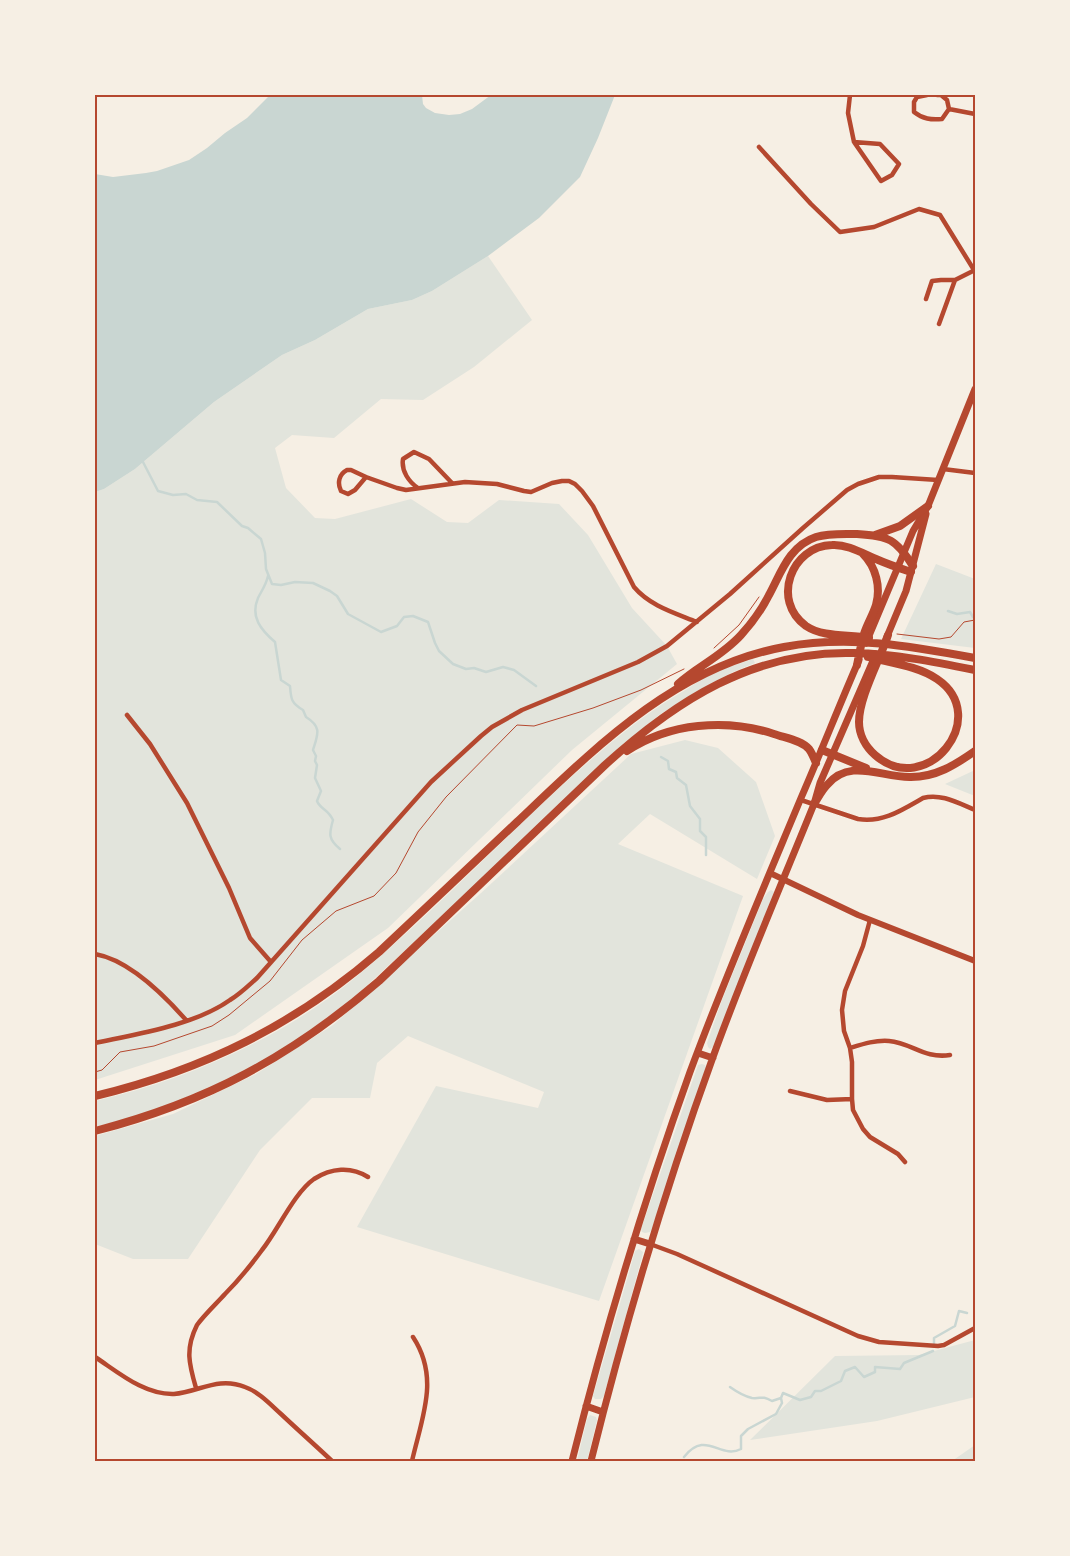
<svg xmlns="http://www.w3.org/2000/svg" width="1070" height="1556" font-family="Lato,sans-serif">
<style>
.green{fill:#e2e4dc}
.water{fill:#c9d6d2}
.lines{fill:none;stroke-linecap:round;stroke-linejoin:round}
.stream{stroke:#c9d6d2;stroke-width:2.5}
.path{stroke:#b5482f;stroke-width:1}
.minor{stroke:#b5482f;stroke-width:4.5}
.secondary{stroke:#b5482f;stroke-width:6}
.primary{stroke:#b5482f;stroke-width:7}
.motorway{stroke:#b5482f;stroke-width:8}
.neatline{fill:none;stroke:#b5482f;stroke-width:2}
</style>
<rect width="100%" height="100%" fill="#f6efe4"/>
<path class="green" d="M488,256L532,320L474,367L423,400L381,399L334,438L292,435L275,448L286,488L315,518L335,519L411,499L447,522L468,523L499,500L559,504L588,535L632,608L667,646L677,664L572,750L388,928L235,1035L95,1080V492L104,489L135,469L214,402L282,355L315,340L368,309L412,300L432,291Z
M936,564L975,579V648L901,639Z
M753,659L755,663L733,672L697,691L659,715L615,753L438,920L349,1002L294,1042L258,1064L205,1090L144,1114L95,1127V1101C185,1081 284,1037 356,977C426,919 490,852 557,790C599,752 638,717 687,689C695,684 703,678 711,674C724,668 739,664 753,659Z
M685,740L718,748L756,782L775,836L757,879L650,814L618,844L743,896L599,1301L357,1227L436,1086L538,1108L544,1092L408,1036L377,1063L370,1098H312L260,1150L188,1259H133L95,1244V1136L173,1114L256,1074L333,1025L481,893L631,754Z
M975,770V796L945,784Z
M771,890L774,892L715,1042L713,1047L710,1049L708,1047L707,1043L722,1000L763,899L768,892Z
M702,1064L705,1065L706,1068L651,1231L650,1232L645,1233L642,1232L641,1229L698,1065Z
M639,1249L643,1252L642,1257L604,1396L601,1399H595L593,1396L630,1269L635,1251Z
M975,1340V1397L877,1421L750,1440L835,1356L919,1355Z
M590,1415L596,1417L597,1420L587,1461H577L587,1419Z
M975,1445V1461H952Z"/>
<path class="water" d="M270,95H422L423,104L426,108L435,113L449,115L460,114L472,109L491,95H615L598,138L580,177L539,218L488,256L432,291L412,300L368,309L315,340L282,355L214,402L135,469L104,489L95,492V174L113,177L146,173L157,171L189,160L207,148L225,133L247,118Z"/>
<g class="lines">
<path class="stream" d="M143,462L158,491L173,495L186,494L197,500L217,502L242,526L248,528L261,539L265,553L266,569L272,584L281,585L295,582L313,583L330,591L337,596L348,614L381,632L397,626L404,617L413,616L428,622L435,643L439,651L453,664L466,669L474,668L486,672L503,667L514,670L536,686
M268,576C266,585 262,590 258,598C250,617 261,630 275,642L281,680L290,686C291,699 291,703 303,710L306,717C322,727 318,734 313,750L316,756L315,761L317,765L315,778L321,791L317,801C320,809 328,809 333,820C329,834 328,839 340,849
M948,611L957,614L970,612L973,617L975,616
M661,757L668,761L669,769L676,772L677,778L686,785L690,806L700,819V831L706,837V855
M934,1343V1338L955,1326L959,1311L967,1313
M730,1387C737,1392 743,1396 752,1398C762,1399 761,1395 772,1401L781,1398
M684,1457C706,1429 720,1460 741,1449V1436L748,1429L776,1414L782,1403L781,1398L783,1393L800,1400L811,1397L815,1391H821L841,1381L845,1371L855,1367L864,1377L875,1372V1367L900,1369L904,1363L933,1351"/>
<path class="path" d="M897,634L939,639L951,637L964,622L975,620
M714,648L739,625L759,597
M95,1072L102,1070L120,1052L154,1046L212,1026L229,1015L270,981L302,940L336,911L374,896L396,873L418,832L446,797L517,725L534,726L593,708L641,690L684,669"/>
<path class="minor" d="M850,95L848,113L854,142
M927,95L917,97L914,102V112C923,119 931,120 942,119L949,109L947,100L941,95H937
M949,109L975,114
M854,142L880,144L899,164L892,175L881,181Z
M759,147L811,204L840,232L874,227L919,209L940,215L974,270
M926,299L932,281L941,280H955
M939,324L955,280L975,270
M943,469L975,473
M347,470H351L366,477L355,490L348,494L341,491C337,483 339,474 347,470Z
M366,477L397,488L406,490L465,482L497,484L524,491L531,492L552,483L562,481H569L575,484L582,491L593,506L634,587C650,606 675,613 697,622
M418,488C409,482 401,471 403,459L414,452L429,459L452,483
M127,715L150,744L187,803L229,888L250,938L271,962
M801,800L858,819C883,823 902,810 923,798C941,793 958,803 975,810
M870,920L863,946L845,991L842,1010L844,1031L850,1048L852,1062V1099L853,1110L863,1129L870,1137L898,1154L905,1162
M95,954C129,960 164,995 186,1020
M95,1043C137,1034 195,1025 230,1000C240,994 248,986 257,978L431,782L481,736L492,727L522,710L638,662L667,646L730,594L803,528L847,490L858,484L879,477H892L938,480
M850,1048C863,1044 875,1040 889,1041C912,1043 924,1059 950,1055
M790,1091L827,1100L852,1099
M650,1244L677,1254L858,1336L879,1342L938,1346L944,1345L975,1328
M95,1357C118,1372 144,1395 174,1394C199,1392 218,1376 245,1387C259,1392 270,1404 281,1414C298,1430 315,1445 332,1461
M196,1388C189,1364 185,1349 197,1325C205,1314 216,1304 225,1294C239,1280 251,1265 262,1250C278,1230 294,1193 314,1179C331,1168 351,1166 368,1177
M412,1461C422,1417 440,1378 413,1337"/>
<path class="secondary" d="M770,873L858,915L975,961"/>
<path class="primary" d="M886,639L906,591L926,514
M866,643L913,531L928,506L975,389
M698,1053L713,1058
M634,1239L650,1244
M586,1406L603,1412
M572,1461C605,1330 644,1200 690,1072C724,980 763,889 801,798C821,752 839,706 859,660
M591,1461C625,1324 665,1189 713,1057C744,971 780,888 814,804L820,783L876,654"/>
<path class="motorway" d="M875,535L900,526L928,506
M869,638C849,634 824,638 806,626C771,601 791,546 832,545C847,544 862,553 876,559C887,564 899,568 911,572
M868,657C891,663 918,666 937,679C993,717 926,800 875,755C866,747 859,735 859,722C859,697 880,660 888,635
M857,665C859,655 861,644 864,634C867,624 873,615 876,605C881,587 876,567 863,554
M678,684C698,666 722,656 741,635C752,623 762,609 769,595C781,573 789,546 816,537C829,533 844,534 857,534C889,536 896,539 913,566
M822,750L866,768
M627,751C669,723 726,718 774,734C785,738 801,740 809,749C812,753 814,758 816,763
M814,804C818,798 822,790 827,785C850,757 882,778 911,777C936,777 955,765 975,751
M95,1096C203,1070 295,1025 379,952C425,909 471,865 517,822C594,749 675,667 784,647C850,635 910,646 975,658
M95,1131C207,1102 291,1057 379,981L604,766C675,701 754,650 854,653C895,654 935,662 975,670"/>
</g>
<rect width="1070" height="1556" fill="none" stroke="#f6efe4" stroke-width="192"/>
<rect x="96" y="96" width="878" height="1364" class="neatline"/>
</svg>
